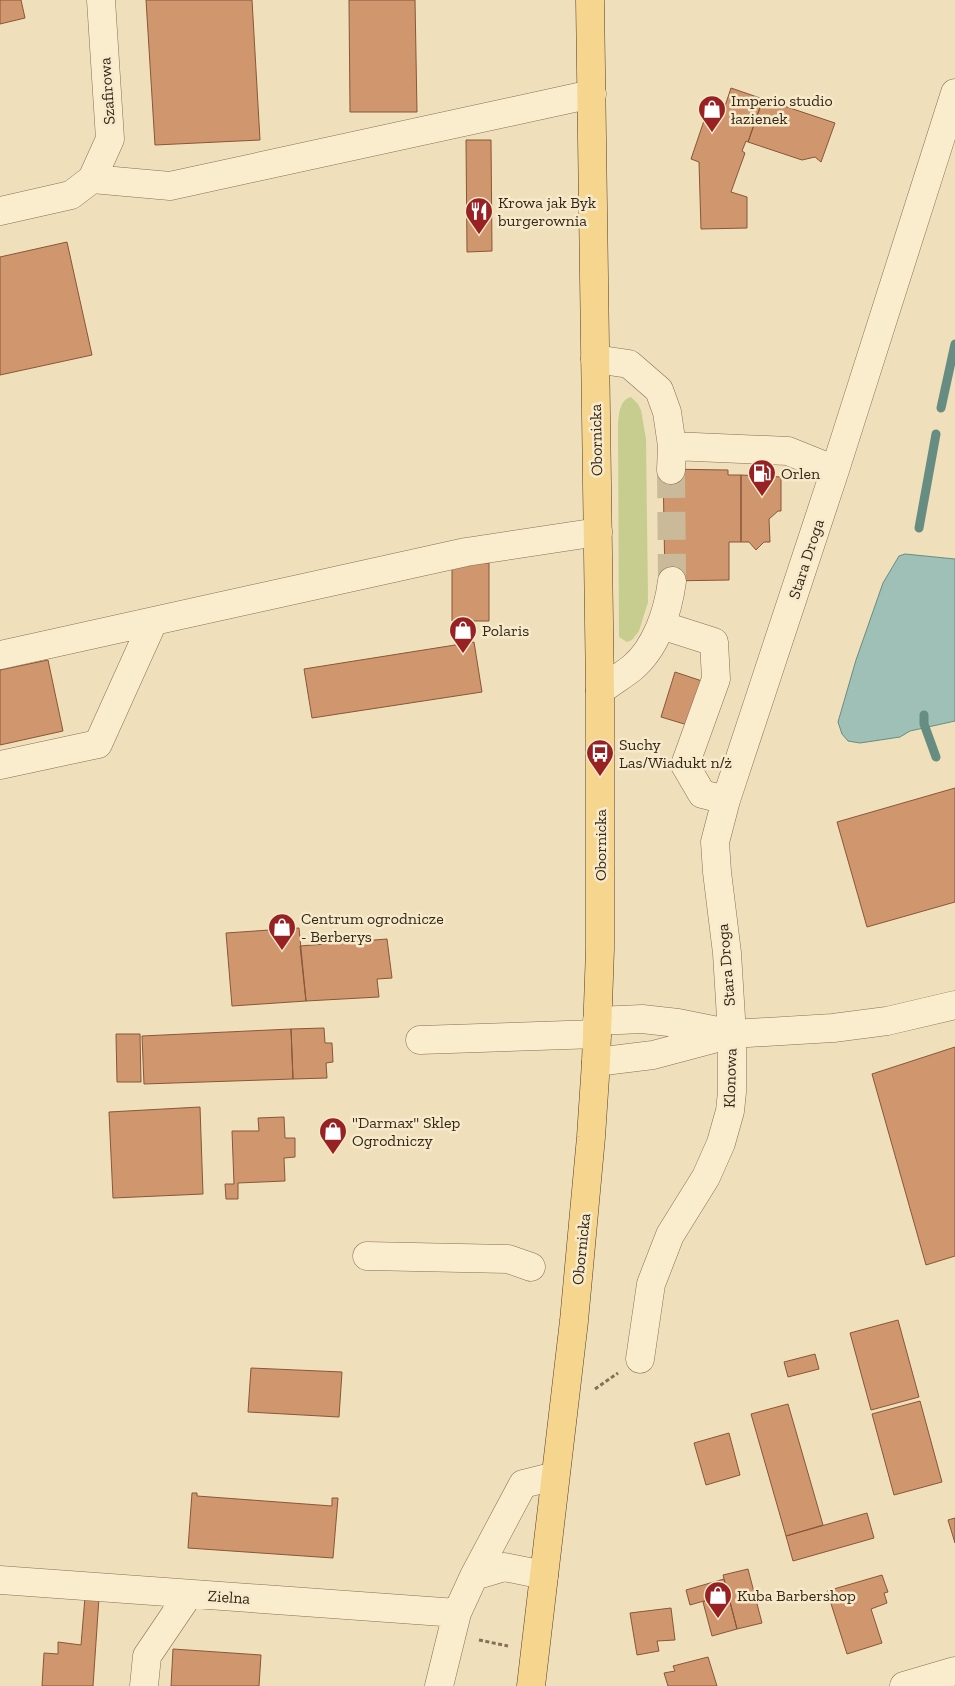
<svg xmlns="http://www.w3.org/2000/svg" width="955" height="1686" font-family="'Zilla Slab',serif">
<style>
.green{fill:#c6cd8e}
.water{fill:#9fc0b6;stroke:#678d83}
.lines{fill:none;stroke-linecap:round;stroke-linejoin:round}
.stream{stroke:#678d83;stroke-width:9}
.building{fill:#d0966e;stroke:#875739}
.minor-tunnel{stroke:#caba9a;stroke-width:28;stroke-dasharray:28 14;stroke-linecap:butt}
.minor-casing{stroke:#876f54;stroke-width:29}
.major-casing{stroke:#543d29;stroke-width:29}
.path{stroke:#876f54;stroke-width:3;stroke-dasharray:4 2.5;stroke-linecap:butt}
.minor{stroke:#faedce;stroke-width:28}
.major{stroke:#f6d58f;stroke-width:28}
.labels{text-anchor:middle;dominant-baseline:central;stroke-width:5;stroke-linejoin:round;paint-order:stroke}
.street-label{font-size:16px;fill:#35271a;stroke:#f7eaca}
.poi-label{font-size:16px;fill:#35271a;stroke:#f7eaca;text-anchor:start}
</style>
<rect width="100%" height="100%" fill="#efdfba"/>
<path class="green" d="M631,397L638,404L641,410L646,439L648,602L639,631L632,640L627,642L619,637L618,425C619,415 619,400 631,397Z"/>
<path class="water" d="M905,554L955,559V721L910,731L900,737L860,743L848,741L842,734L838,722L856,660L883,583L899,556Z"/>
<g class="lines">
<path class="stream" d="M941,408L955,344
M919,528L936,434
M924,715V724L936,757"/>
</g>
<path class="building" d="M0,0H21L25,18L0,24Z
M146,0H252L260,140L155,145Z
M349,0H415L417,112H350Z
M731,88L763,99L748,142L746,141L742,151L745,153L731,192L747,197V228L701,229L699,162L691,159L710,103L724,109Z
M763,99L835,123L821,162L815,157L802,160L748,142Z
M466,140H491L492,251L467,252Z
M67,242L92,355L0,375V257Z
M663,469L728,470V475H741V542H729V580L665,581Z
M741,475L781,477V511H778L769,519L770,542H764L756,550L749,542H741Z
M452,563H489V621H452Z
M474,642L482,692L312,718L304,669Z
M48,660L63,731L0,745V670Z
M675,672L705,682L691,726L661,717Z
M955,788V902L867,927L837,822Z
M299,928L306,1001L232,1006L226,933Z
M387,939L392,978L377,979L379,997L306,1001L300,946Z
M324,1028L325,1043H332L333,1062L326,1063L327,1078L293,1079L291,1029Z
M291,1029L293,1079L144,1084L142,1036Z
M116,1034H140L141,1082H117Z
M955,1047V1256L926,1265L872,1074Z
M200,1107L203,1194L113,1198L109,1112Z
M284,1117L285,1138H295V1157L284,1158L285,1181L238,1183V1199H226L225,1184H234L232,1131H259L258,1118Z
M898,1320L919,1397L871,1410L850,1333Z
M815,1354L819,1369L788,1377L784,1362Z
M251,1368L342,1372L339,1417L248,1412Z
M920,1401L942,1482L894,1495L872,1414Z
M788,1404L823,1525L786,1536L751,1414Z
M729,1433L740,1475L706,1485L694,1443Z
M192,1493H197V1496L332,1506V1498H338L333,1558L188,1548Z
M867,1513L874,1538L793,1561L786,1536Z
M955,1518V1543L948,1520Z
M748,1569L762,1623L737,1629L723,1575Z
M882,1575L888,1592L884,1593L887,1603L871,1609L882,1643L847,1654L827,1591Z
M724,1579L728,1594L690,1605L686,1590Z
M728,1594L737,1629L712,1636L703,1602Z
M85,1597L99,1598L93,1686H42L44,1653L58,1654V1642L81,1645Z
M671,1608L675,1640L657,1641L659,1651L637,1655L630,1613Z
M173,1649L261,1655L259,1686H171Z
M708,1657L717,1686H668L664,1673L675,1671L673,1666Z"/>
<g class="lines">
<path class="minor-tunnel" d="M671,470L672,581"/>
<g class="minor-casing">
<path id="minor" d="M92,179L170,186L592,94
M0,211L71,195L92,179L110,139L101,0
M595,359L629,364L659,390L667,412L672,446L671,470
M672,446L788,451L835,470
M661,625L714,642L716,679L685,765L702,794L726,800
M0,655L466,552L598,532
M600,691C610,683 622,676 632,668C656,648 668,612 672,581
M0,765L98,744L153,622
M597,1021L642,1019L678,1023L728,1033
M420,1040L597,1034
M596,1062L653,1055L732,1034L833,1028L887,1021L955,1005
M367,1256L508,1259L531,1267
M640,1359L651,1284L670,1235L706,1177L721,1143L730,1111L732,1092V1034L727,953L717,872L715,842L726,800L835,470L955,93
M474,1576L504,1567L544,1575
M0,1580L457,1613
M144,1686L147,1656L189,1594
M439,1686L457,1613L474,1576L523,1484L555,1476
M904,1686L955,1671"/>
</g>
<g class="major-casing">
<path id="major" d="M531,1686L574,1321L591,1137L596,1062L600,949V691L590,0"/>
</g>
<path class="path" d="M595,1389L618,1373
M479,1640L508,1646"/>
<use href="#minor" class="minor"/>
<use href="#major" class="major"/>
</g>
<defs>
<g id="shop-pin" transform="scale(1.4375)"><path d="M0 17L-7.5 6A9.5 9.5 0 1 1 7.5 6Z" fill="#982123" stroke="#f7eaca"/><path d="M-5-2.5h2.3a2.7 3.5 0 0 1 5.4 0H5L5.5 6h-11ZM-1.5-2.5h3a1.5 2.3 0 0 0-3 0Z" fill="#fff"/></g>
<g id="restaurant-pin" transform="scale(1.4375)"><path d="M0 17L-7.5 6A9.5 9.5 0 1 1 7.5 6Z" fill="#982123" stroke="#f7eaca"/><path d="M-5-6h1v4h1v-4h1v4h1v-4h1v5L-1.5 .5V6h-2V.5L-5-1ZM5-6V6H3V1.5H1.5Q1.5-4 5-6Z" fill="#fff"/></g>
<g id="fuel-pin" transform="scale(1.4375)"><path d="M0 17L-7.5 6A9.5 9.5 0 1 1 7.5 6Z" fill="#982123" stroke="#f7eaca"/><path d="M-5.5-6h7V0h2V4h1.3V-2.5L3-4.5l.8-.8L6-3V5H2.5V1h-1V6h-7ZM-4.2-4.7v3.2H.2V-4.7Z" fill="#fff"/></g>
<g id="bus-pin" transform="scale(1.4375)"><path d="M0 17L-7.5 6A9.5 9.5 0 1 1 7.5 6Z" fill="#982123" stroke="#f7eaca"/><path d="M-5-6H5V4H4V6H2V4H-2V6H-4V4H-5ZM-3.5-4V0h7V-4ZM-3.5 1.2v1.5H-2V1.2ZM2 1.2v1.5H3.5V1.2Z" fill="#fff"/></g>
</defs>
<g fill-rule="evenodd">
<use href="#shop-pin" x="712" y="109"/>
<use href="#restaurant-pin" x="479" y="211"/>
<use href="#fuel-pin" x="762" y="473"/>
<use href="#shop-pin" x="463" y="630"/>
<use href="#bus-pin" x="600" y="753"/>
<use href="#shop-pin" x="282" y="927"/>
<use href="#shop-pin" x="333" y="1131"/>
<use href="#shop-pin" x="718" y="1595"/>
</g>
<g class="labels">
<g class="street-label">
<text transform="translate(107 91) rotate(-94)">Szafirowa</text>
<text transform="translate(596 440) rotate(-91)">Obornicka</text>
<text transform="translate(806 559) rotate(-72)">Stara Droga</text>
<text transform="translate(600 845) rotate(-90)">Obornicka</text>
<text transform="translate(726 965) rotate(-95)">Stara Droga</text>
<text transform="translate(730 1078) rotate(-88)">Klonowa</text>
<text transform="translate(581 1249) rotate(-84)">Obornicka</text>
<text transform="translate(229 1597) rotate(4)">Zielna</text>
</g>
<g class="poi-label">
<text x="731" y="100">Imperio studio<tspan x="731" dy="18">łazienek</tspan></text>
<text x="498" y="202">Krowa jak Byk<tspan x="498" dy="18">burgerownia</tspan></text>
<text x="781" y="473">Orlen</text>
<text x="482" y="630">Polaris</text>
<text x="619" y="744">Suchy<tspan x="619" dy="18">Las/Wiadukt n/ż</tspan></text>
<text x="301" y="918">Centrum ogrodnicze<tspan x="301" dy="18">- Berberys</tspan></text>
<text x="352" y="1122">"Darmax" Sklep<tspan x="352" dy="18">Ogrodniczy</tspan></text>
<text x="737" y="1595">Kuba Barbershop</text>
</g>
</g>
</svg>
